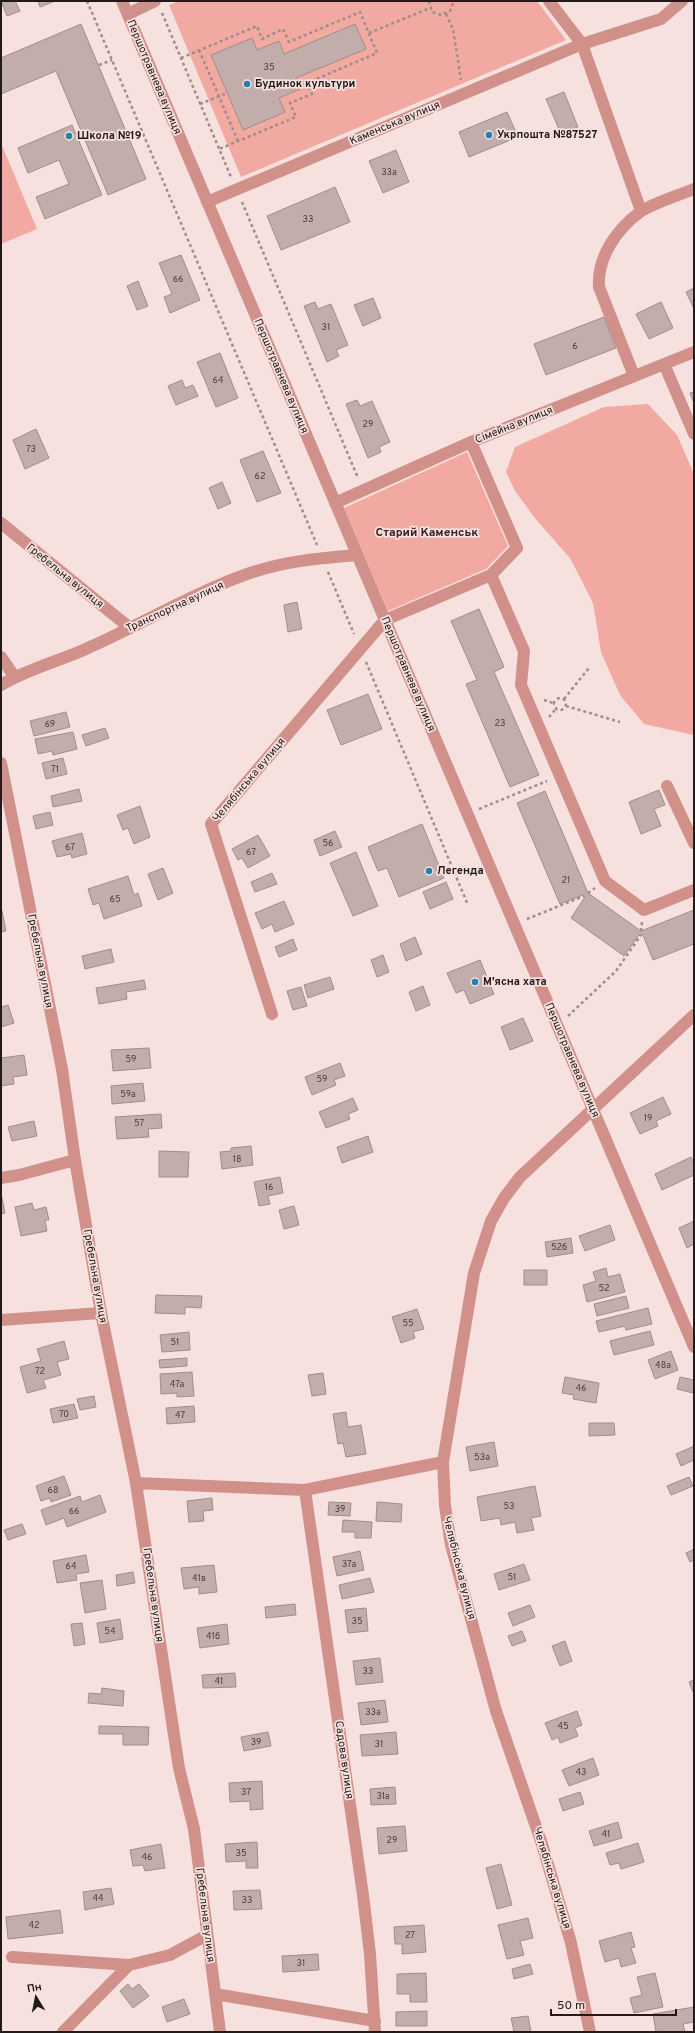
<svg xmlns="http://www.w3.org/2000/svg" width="695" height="2033" font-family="Overpass,sans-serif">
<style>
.green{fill:#f2a9a1}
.building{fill:#c1adaa;stroke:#a08d8a}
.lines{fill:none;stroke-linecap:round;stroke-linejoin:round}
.path{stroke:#9d8e8b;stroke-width:2.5;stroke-dasharray:3 3;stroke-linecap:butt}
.minor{stroke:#d1918a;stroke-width:12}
.poi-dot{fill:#2680ae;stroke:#f6e1de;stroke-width:1.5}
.labels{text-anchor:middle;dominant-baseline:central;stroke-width:3.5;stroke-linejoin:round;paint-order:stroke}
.number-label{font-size:9px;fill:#4a3f3d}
.street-label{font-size:11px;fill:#221a19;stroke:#f6e1de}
.poi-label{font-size:11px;font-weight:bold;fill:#221a19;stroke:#f6e1de;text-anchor:start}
.neighbourhood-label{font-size:12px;font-weight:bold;fill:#352524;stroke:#f6e1de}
</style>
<rect width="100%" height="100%" fill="#f6e1de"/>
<path class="green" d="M179,1H537L566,40L241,177L169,5Z
M1,143L37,229L1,244Z
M648,404L677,435L694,474V735L644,724L620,695L601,652L593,603L570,558L538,522L515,491L506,472L515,447L604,407Z
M467,452L508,546L486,569L388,611L344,508Z"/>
<path class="building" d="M1,1H15L20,11L7,16Z
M38,1H55L40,7Z
M81,24L146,179L108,195L56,71L1,94V58Z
M355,24L366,49L296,78L300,89L279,98L285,112L243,130L211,55L252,38L257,50L279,41L284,54Z
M564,92L578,127L561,134L546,99Z
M507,112L518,137L469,157L459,132Z
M72,125L102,195L45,219L36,197L69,184L59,160L28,173L18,148Z
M396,150L409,182L383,193L369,161Z
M335,187L350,222L281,250L267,216Z
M181,255L200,300L170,313L164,297L172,294L159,263Z
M138,281L148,306L137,310L127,286Z
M694,288V309L686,292Z
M373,298L381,318L363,326L354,305Z
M315,302L318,309L331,304L348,345L336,350L339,356L327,362L304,306Z
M661,302L673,328L649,339L636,314Z
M604,317L616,348L546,375L534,344Z
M220,353L238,398L216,407L197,362Z
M182,380L185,388L193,385L198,396L176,405L168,386Z
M694,392V403L690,393Z
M357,400L360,406L372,401L390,442L379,447L381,452L368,458L346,404Z
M36,429L49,458L25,469L13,440Z
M263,451L281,493L257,502L240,460Z
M222,482L231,503L218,509L209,488Z
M297,602L302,629L288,632L284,605Z
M479,609L504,667L494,672L539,775L510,787L466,684L477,680L451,621Z
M368,694L382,729L341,745L327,710Z
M66,712L70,727L34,736L30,721Z
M105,728L109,738L86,746L82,735Z
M73,732L77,749L53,755L52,751L38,754L35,739Z
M63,758L67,774L46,779L42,763Z
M79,789L82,801L53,807L51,796Z
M659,790L665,805L654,809L661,826L641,834L629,802Z
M545,791L588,893L641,931L694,910V944L653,960L643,935H639L624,956L571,918L585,897L583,895L560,904L517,803Z
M140,806L150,837L134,844L128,828L123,830L117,815Z
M50,812L53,825L36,829L33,816Z
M422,824L444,878L399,897L387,868L378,871L368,847Z
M335,831L342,847L320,856L314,840Z
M82,833L87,854L72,858L71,854L57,857L52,841Z
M258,835L270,856L248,868L242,858L238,860L232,849Z
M356,852L378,906L353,916L330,863Z
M163,868L173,893L158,900L148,874Z
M272,873L277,884L255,892L251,882Z
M128,876L134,895L138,893L142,906L104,919L99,903L93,905L88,889Z
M446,882L453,899L430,909L423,892Z
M284,901L294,924L275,932L272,924L262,929L255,913Z
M1,906L6,931L1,932Z
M415,937L422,954L406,961L400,944Z
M293,939L297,950L279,957L275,947Z
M111,949L114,962L85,969L82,956Z
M383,955L389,972L377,977L371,960Z
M480,960L494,994L470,1004L464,990L456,993L447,973Z
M330,977L334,989L308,998L304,985Z
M144,980L146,989L126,992L127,999L99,1004L96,988Z
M423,986L430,1005L416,1011L409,992Z
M301,987L307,1006L293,1010L287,991Z
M8,1005L14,1023L1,1027V1007Z
M523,1018L533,1041L510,1050L501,1027Z
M149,1048L151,1068L113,1071L111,1050Z
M24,1055L27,1075L13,1077L14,1084L1,1086V1058Z
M340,1063L345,1076L334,1080L336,1085L312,1095L305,1077Z
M143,1083L145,1101L112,1104L111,1086Z
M663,1097L671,1114L656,1121L658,1126L640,1134L630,1113Z
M353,1098L358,1110L348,1114L350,1119L326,1128L319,1112Z
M161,1114L162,1128L148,1129L149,1137L117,1139L115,1117Z
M34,1121L37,1136L12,1141L8,1127Z
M368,1136L373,1152L342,1163L337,1147Z
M251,1146L253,1165L222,1169L220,1152L231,1151V1148Z
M159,1151L189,1152L188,1177H159Z
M691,1157L694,1163V1175L662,1190L655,1174Z
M280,1177L283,1193L268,1196L270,1204L259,1206L254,1182Z
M1,1193L5,1213L1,1214Z
M32,1203L34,1210L46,1207L49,1220H45L47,1231L21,1236L15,1207Z
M294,1206L299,1225L284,1229L279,1210Z
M694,1221V1244L687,1248L679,1228Z
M610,1225L615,1240L585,1251L579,1236Z
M571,1238L573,1253L547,1257L545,1242Z
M606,1268L608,1277L620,1274L625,1292L587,1302L583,1285L596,1281L593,1272Z
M524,1270H547V1285H524Z
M156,1295L202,1296L201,1308L185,1307V1314L155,1313Z
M626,1296L629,1308L597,1316L594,1304Z
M648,1308L652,1324L626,1330L625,1326L599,1332L596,1321Z
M417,1309L424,1329L413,1332L415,1338L401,1343L392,1317Z
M650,1331L654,1345L614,1355L610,1341Z
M189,1332L190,1350L162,1352L160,1335Z
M64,1341L69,1359L57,1362L61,1375L43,1380L46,1388L27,1393L20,1367L41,1361L37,1349Z
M671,1351L678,1370L655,1379L648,1360Z
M187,1358V1366L160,1368L159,1360Z
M192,1372L194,1396L177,1397V1393L161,1394L160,1374Z
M323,1373L326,1394L312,1396L308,1375Z
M565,1377L599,1383L596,1403L573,1399L574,1395L562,1393Z
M680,1377L694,1380L693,1393L677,1389Z
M94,1396L96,1407L80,1410L77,1399Z
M74,1404L78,1418L53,1423L50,1409Z
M194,1406L195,1422L167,1424L166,1408Z
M346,1412L348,1427L361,1425L366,1454L346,1457L343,1443L338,1444L333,1414Z
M589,1423H614L615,1435L589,1436Z
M494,1442L498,1466L470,1471L466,1447Z
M694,1446V1460L681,1466L676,1454Z
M64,1476L71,1495L51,1502L50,1498L41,1501L36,1486Z
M689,1477L693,1486L671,1495L667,1486Z
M535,1486L541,1516L531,1518L534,1530L517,1533L515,1522L501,1525L500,1518L481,1521L477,1497Z
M100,1495L106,1512L67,1527L64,1518L46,1525L41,1510L80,1496L82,1502Z
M212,1498L213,1510L203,1511L204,1521L189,1522L187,1501Z
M329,1502L351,1503L350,1516L328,1515Z
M377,1502L402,1504L401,1522L376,1521Z
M343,1520L372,1522L371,1538H355V1532H342Z
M22,1524L26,1534L8,1540L4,1530Z
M694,1549V1560L690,1562L686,1553Z
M360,1551L364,1570L337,1576L333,1557Z
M86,1555L89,1572L76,1574L77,1580L57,1583L53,1561Z
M524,1564L530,1580L499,1590L494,1574Z
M214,1565L217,1592L199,1594V1587L184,1589L181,1568Z
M133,1572L135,1583L117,1586L116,1575Z
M370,1578L374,1592L342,1599L339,1585Z
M102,1580L106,1609L85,1613L80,1583Z
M295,1604L296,1615L266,1618L265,1607Z
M530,1605L535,1617L513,1626L508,1613Z
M366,1608L368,1631L348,1633L345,1610Z
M120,1619L123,1639L100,1643L97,1623Z
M82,1623L85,1644L74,1646L71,1624Z
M227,1624L229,1644L200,1648L197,1628Z
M522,1631L526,1641L512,1646L508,1636Z
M565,1641L572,1661L560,1666L552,1646Z
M380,1658L383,1682L356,1685L353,1661Z
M235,1673L236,1687L203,1688L202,1675Z
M694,1680V1692H693L689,1682Z
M102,1688L124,1691L123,1706L88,1703L89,1693L101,1694Z
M385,1700L388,1722L361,1725L358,1703Z
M577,1711L582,1725L575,1728L578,1736L560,1743L558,1737L552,1740L545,1723Z
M99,1726L149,1727L148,1745H123V1734H99Z
M268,1732L271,1746L244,1751L241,1737Z
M396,1732L398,1754L362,1756L360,1735Z
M593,1758L599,1775L569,1786L562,1770Z
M262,1781L263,1809L250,1810V1801L230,1802L229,1783Z
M395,1787L396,1804L371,1805L370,1789Z
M580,1792L584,1804L563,1811L559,1799Z
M618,1822L622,1838L594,1846L589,1831Z
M405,1826L407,1851L379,1854L377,1828Z
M257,1842L258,1868H246V1861L226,1862L225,1844Z
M638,1843L644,1862L621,1869L619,1863L610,1865L606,1853Z
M161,1844L165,1868L145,1871L143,1865L133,1866L130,1850Z
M501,1864L512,1905L497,1909L486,1868Z
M111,1888L114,1904L85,1910L83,1892Z
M260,1890L262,1909L234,1910L233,1891Z
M60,1910L63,1933L8,1939L6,1917Z
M528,1918L533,1938L520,1941L524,1955L507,1959L498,1925Z
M424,1925L426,1952L402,1954V1944H395L394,1927Z
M631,1932L635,1947L631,1948L636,1963L621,1967L619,1958L605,1962L599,1941Z
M318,1954L319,1970L283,1972L282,1956Z
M530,1964L533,1974L514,1979L512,1969Z
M426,1973L427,2002H410V1994H397V1974Z
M655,1973L663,2007L634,2013L630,1998L642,1995L637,1977Z
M128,1984L132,1989L139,1984L149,1996L133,2008L120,1991Z
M184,1999L190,2014L167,2022L162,2007Z
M694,2007V2022L683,2024L685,2032H656L653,2014Z
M427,2011V2026H396V2012Z
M528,2016L531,2032H514L511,2018Z"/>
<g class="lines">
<path class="path" d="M87,1L317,545
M429,1L432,12L441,15L450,11L454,1
M162,13L231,177
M446,14L453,29L461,80
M369,33L430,8
M199,50L238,141
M181,58L257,26L262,39L283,29L289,42L360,12L377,53L307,83L312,94L290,103L296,117L219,149
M99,65L112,60
M200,104L227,93
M242,202L358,478
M328,572L354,634
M366,662L468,905
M554 704a6 6 0 1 1 12 0a6 6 0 1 1-12 0Z
M564,699L589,668
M544,700L553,703
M566,706L620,722
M549,717L555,710
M479,809L547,781
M588,893L595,888
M527,919L584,896
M641,931L642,922
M568,1016L616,971L641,935"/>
<path class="minor" d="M122,1L694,1347
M549,1L582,44L641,211
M128,14L155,1
M207,202L582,44L661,19L682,1
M664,364L694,434
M634,376L599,287C597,257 617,229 640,212C653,203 679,195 694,189
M335,503L471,442L694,352
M1,523L130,628
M491,575L524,651L521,685L605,881L644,910L694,890
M1,657L14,676
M1,685C29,668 61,661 90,647C144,623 195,592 250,573C285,561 321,558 357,555
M1,763L62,1069L75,1160L101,1313L136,1483L179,1768L194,1829L220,2032
M667,786L694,843
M272,1014L211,824L385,620L491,575L517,548L471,442
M1,1178L19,1175L75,1160
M1,1320L101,1313
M136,1483L305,1490L443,1462
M305,1490L363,1895L370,1954L375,2032
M12,1957L129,1965L170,1955L207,1935
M215,1994L375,2021
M63,2032L129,1965
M590,2032L571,1943L542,1844L496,1711L451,1545L445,1506L443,1462L474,1273L491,1221L504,1198L520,1177L694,1015"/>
</g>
<g class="poi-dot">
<circle cx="247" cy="84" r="4"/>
<circle cx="489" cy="135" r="4"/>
<circle cx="69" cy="136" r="4"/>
<circle cx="429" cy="871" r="4"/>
<circle cx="475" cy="982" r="4"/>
</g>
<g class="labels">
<g class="number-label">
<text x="269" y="67">35</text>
<text x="389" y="172">33а</text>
<text x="308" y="219">33</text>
<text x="178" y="279">66</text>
<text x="326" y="327">31</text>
<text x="575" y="346">6</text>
<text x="218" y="380">64</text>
<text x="368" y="424">29</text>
<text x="31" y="449">73</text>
<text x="260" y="476">62</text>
<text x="500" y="723">23</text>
<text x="50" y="724">69</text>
<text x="55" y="769">71</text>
<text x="328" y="843">56</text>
<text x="70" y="847">67</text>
<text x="251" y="852">67</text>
<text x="566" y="880">21</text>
<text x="115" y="899">65</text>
<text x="131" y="1059">59</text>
<text x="322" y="1079">59</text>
<text x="128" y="1094">59а</text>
<text x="648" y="1118">19</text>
<text x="139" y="1123">57</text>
<text x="237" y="1159">18</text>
<text x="269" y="1187">16</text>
<text x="559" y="1247">52б</text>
<text x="604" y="1288">52</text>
<text x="408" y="1323">55</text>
<text x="175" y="1342">51</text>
<text x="663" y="1365">48а</text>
<text x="40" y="1371">72</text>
<text x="177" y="1384">47а</text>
<text x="581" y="1388">46</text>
<text x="64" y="1414">70</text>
<text x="180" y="1415">47</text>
<text x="482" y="1457">53а</text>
<text x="53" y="1490">68</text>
<text x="509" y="1506">53</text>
<text x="340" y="1509">39</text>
<text x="74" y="1511">66</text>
<text x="349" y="1564">37а</text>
<text x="71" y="1566">64</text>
<text x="512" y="1577">51</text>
<text x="199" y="1578">41в</text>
<text x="357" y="1621">35</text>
<text x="110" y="1631">54</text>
<text x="213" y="1636">41б</text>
<text x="368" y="1671">33</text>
<text x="219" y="1681">41</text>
<text x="373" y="1712">33а</text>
<text x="563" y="1726">45</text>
<text x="256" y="1742">39</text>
<text x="379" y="1744">31</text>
<text x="581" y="1772">43</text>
<text x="246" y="1792">37</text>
<text x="383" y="1796">31а</text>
<text x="606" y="1834">41</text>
<text x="392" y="1840">29</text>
<text x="241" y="1853">35</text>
<text x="147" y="1857">46</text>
<text x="98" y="1898">44</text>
<text x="247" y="1900">33</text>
<text x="34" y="1925">42</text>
<text x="410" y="1935">27</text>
<text x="301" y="1963">31</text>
</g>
<g class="street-label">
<text transform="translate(154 77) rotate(67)">Першотравнева вулиця</text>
<text transform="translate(395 123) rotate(-23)">Каменська вулиця</text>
<text transform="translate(281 376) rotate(67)">Першотравнева вулиця</text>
<text transform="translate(514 425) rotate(-22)">Сімейна вулиця</text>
<text transform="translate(65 576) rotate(39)">Гребельна вулиця</text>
<text transform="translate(175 607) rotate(-25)">Транспортна вулиця</text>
<text transform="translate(408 674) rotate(67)">Першотравнева вулиця</text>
<text transform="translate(249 780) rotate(-50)">Челябінська вулиця</text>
<text transform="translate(40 961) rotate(79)">Гребельна вулиця</text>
<text transform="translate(572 1060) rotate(67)">Першотравнева вулиця</text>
<text transform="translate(95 1276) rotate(80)">Гребельна вулиця</text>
<text transform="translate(459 1568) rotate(76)">Челябінська вулиця</text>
<text transform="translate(153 1595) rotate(82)">Гребельна вулиця</text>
<text transform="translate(344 1760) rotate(82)">Садова вулиця</text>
<text transform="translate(552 1878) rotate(73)">Челябінська вулиця</text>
<text transform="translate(205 1915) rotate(83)">Гребельна вулиця</text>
</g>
<g class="poi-label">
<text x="255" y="84">Будинок культури</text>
<text x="497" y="135">Укрпошта №87527</text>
<text x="77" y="136">Школа №19</text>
<text x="437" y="871">Легенда</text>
<text x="483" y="982">М'ясна хата</text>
</g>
<g class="neighbourhood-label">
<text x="427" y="533">Старий Каменськ</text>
</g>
</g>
<rect width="695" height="2033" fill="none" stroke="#221a19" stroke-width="4"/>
<g transform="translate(36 1997) rotate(350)" stroke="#f6e1de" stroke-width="3" paint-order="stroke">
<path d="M0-3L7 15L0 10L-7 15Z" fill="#221a19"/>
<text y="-6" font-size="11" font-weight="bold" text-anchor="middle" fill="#221a19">Пн</text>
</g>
<path d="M551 2009v6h125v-6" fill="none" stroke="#221a19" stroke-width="2"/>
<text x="557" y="2009" font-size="12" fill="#221a19" stroke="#f6e1de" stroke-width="3" paint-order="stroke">50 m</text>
</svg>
